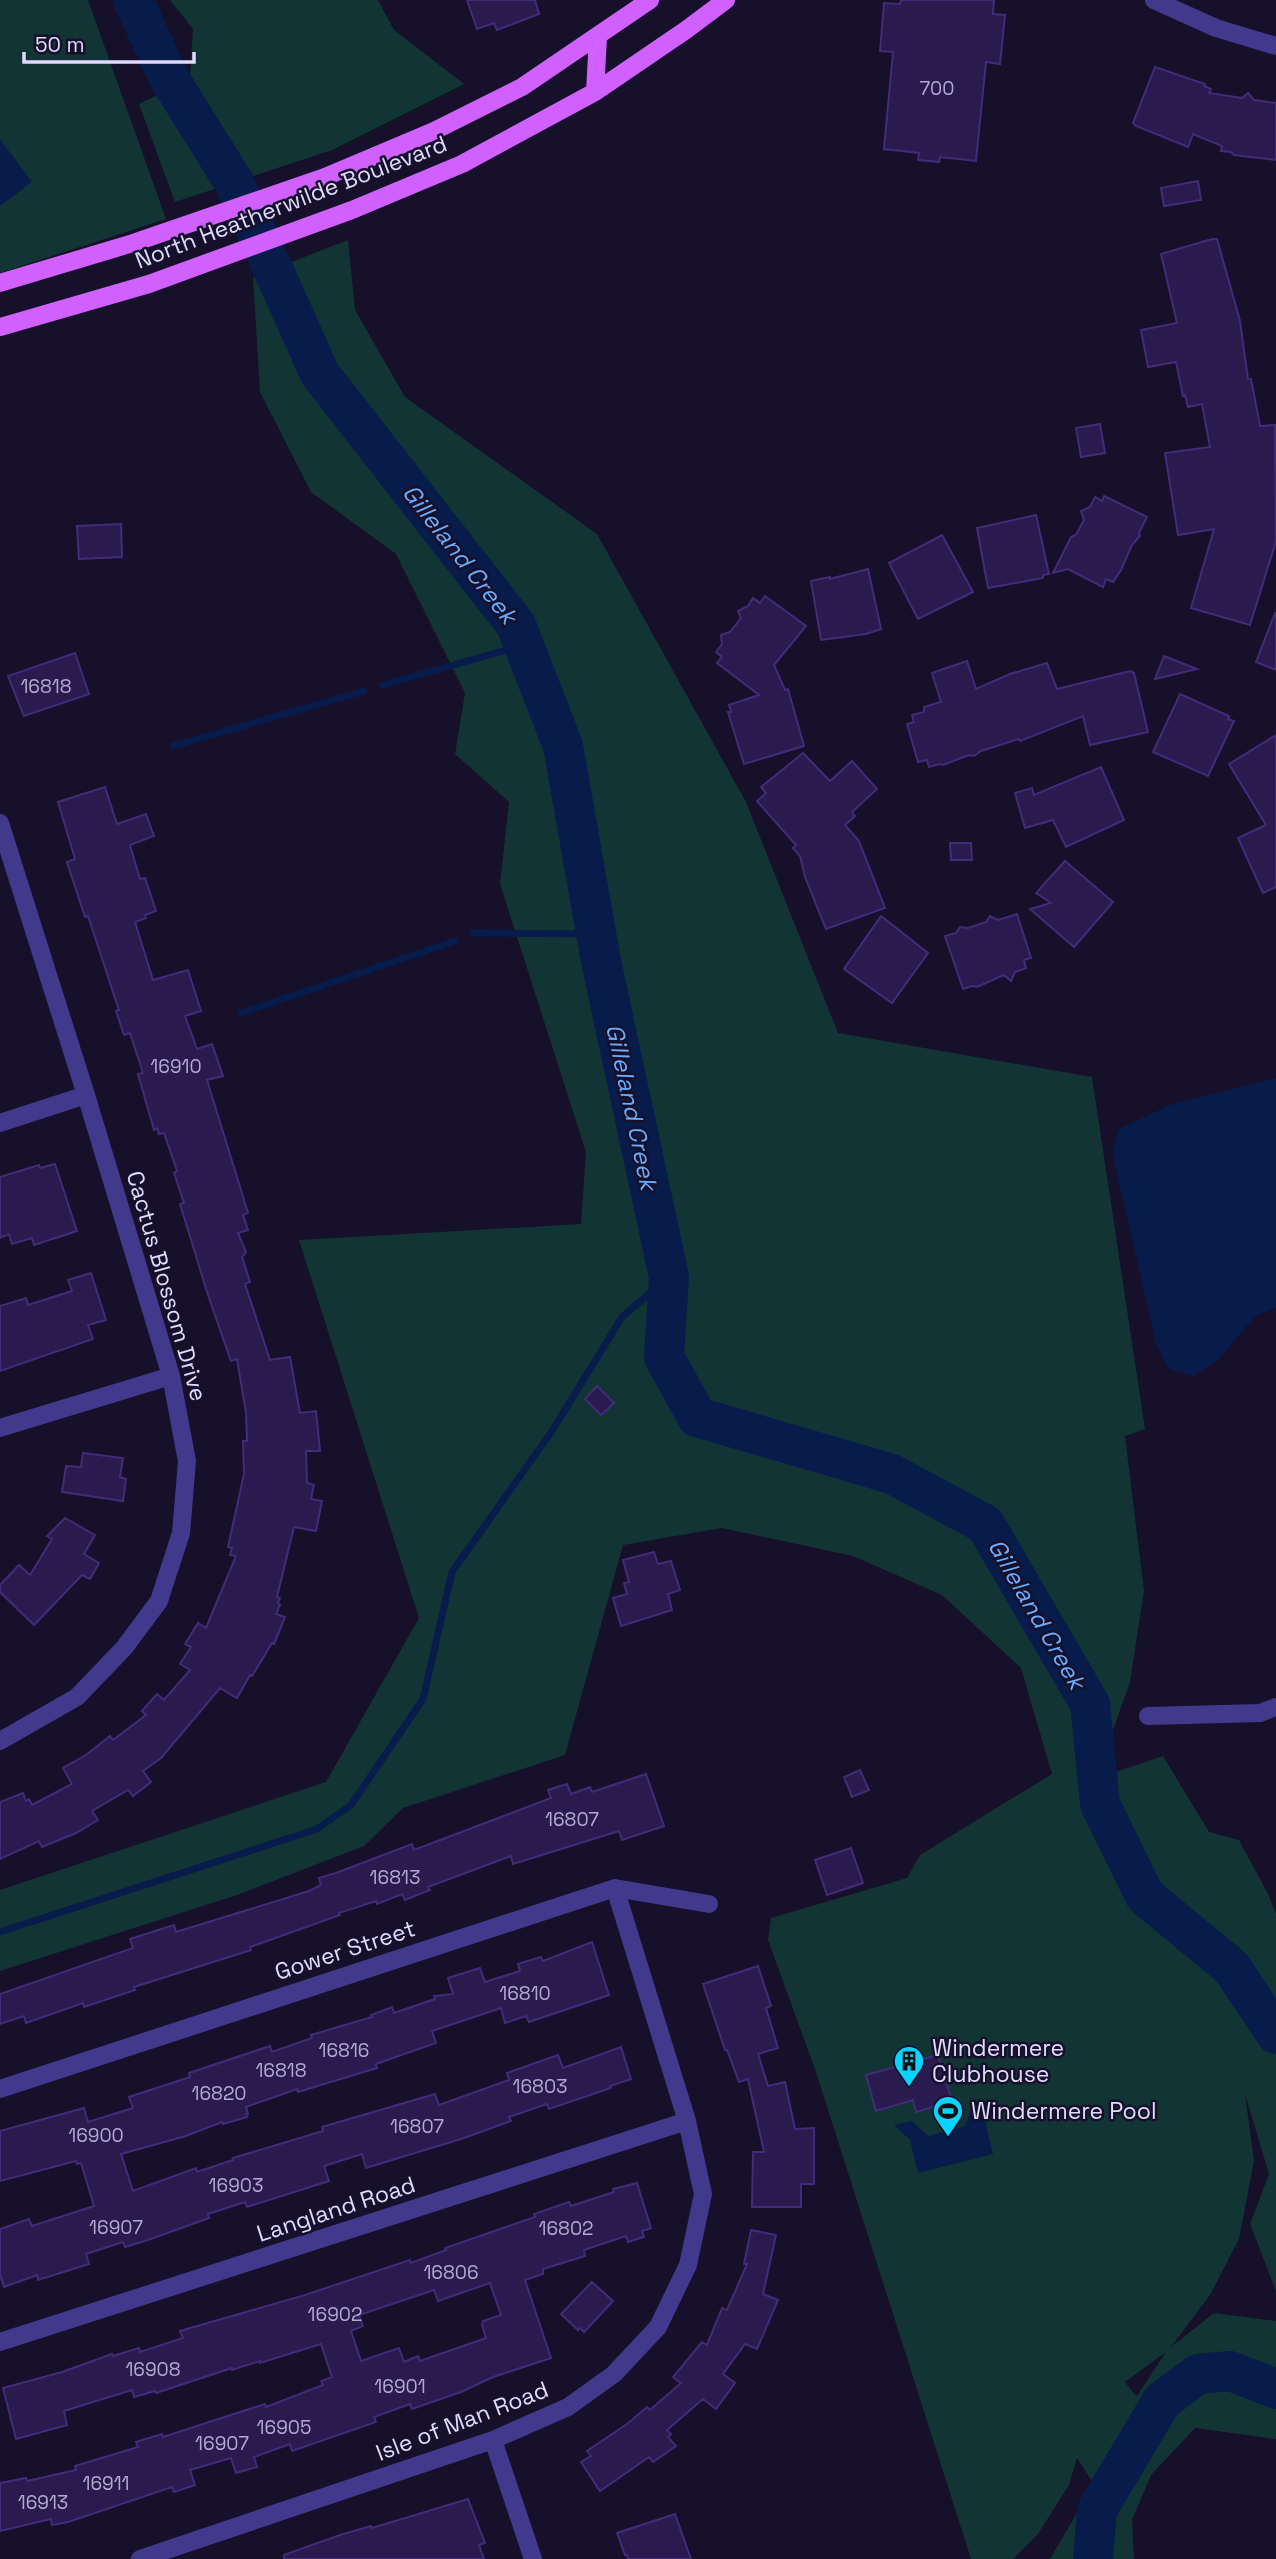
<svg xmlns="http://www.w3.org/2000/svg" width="1276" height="2559" font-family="'Space Grotesk',sans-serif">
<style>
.green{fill:#123435;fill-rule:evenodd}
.water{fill:#081c4b}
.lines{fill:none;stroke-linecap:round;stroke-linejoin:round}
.stream{stroke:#081c4b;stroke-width:7}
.river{stroke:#081c4b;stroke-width:40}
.building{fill:#291b4d;stroke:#412c7a;stroke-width:2;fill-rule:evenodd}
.minor{stroke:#42398c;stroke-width:18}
.major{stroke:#d061ff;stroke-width:18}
.labels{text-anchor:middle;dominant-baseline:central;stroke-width:5;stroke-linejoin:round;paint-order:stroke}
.number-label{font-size:19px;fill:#b3aad2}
.street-label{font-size:23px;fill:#e1daff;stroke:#16102b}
.poi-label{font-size:23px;fill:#e1daff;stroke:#16102b;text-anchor:start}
.water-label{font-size:24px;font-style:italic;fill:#68adff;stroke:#16102b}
</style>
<rect width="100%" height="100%" fill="#16102b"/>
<path class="green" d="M0,0H88L166,219L0,273Z
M170,0H378L394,30L464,84L332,150L175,202L139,104L190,79L193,29Z
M348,240L355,310L405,397L597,534L746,802L838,1033L1092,1077L1145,1429L1125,1436L1144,1591L1130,1682L1113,1730L1086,1755L1092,1780L1163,1756L1209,1832L1239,1840L1268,1894L1276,1914V2291L1250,2224L1269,2174L1245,2094L1254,2161L1239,2239L1210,2295L1171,2347L1214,2313L1276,2321V2439L1195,2428L1151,2475L1132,2520L1134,2559H1050L1094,2484L1077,2458L1069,2485L1038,2534L1013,2559H971L816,2072L768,1940L771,1918L907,1878L920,1855L1052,1774L1021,1668L942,1595L853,1556L722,1528L623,1545L565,1755L403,1808L364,1846L237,1895L0,1971V1890L326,1782L419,1618L299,1240L581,1224L586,1152L500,884L509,802L455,754L465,693L396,554L311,492L260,392L253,277ZM1166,2352L1137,2396H1136L1125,2382Z"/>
<path class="water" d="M0,139L32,182L0,206Z
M1276,1078V1308L1255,1316L1217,1361L1193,1376L1169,1369L1156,1343L1112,1152L1119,1129L1170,1105Z
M990,2100L985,2121L993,2154L918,2173L910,2140L894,2125L912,2121L928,2136L965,2126L973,2104Z"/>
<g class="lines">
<path class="stream" d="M383,685L524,645
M173,746L364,691
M473,933L596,934
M241,1013L455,941
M0,1932L317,1829L351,1805L423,1699L452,1572L552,1431L622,1317L669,1277"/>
<path class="river" d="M133,0L169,78L235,184L320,374L516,625L563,746L601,961L669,1277L664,1357L697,1417L892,1474L985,1524L1090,1704L1100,1804L1145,1896L1231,1967L1276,2034
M1093,2559L1097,2510L1162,2401L1198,2374L1230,2371L1276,2389"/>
</g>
<path class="building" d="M467,0H535L539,14L497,30L494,23L477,29Z
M901,0H994L993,14L1005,15L1000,64L986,62L976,161L940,157L939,162L918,160L919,153L884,149L893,52L880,51L884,3L900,4Z
M1155,67L1205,84L1204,86L1211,89L1209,93L1242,98L1248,93L1254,100L1276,103V160L1234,155L1231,152L1221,151L1222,146L1193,134L1188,147L1136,126L1133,123Z
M1198,181L1201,200L1164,206L1161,188Z
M1212,239H1217L1240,321L1248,379H1251L1260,426L1275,425L1276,541L1250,625L1191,608L1214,529L1178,535L1165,453L1210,447L1202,404L1188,407L1185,395L1183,396L1176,362L1148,367L1141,330L1177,323L1161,254Z
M1100,424L1105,453L1081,457L1076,428Z
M1104,496L1147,517L1139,533L1140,536L1132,545L1121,570L1113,582L1106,579L1103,587L1068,569L1053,573L1071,537L1076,535L1084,520L1081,511L1090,507L1095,497L1102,501Z
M1036,515L1049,574L1043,575V578L988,588L977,528Z
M121,524L122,557L79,559L77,526Z
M942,535L973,592L918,619L889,563Z
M868,569L881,629L866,634L821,640L811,581L830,577V579Z
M765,596L806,626L774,665L785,690L788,689L804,746L744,764L728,712H731L729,705L759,695L717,663L722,657L716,652L722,644L721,635L730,632L741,618L738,611L748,606L753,598L760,603Z
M1275,613L1276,614V670L1256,662Z
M75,653L89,694L24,716L8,676Z
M1164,656L1197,669L1155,679Z
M967,661L976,689L1010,674L1047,663L1057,689L1130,671L1134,673L1148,732L1090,745L1083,716L1020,741L1019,739L981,751L974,756L969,755L943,765L939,764L929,767L927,760L918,762L907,724L914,722L912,715L924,712V707L941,702L932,673Z
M1180,694L1229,716L1228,719L1234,721L1208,776L1153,752Z
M1276,735V887L1263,893L1238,838L1266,825L1229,764Z
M803,753L830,781L852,761L877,789L852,812L855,816L845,825L859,841L885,908L826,929L805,877L800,856L793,848L796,845L757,801L766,793L761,787Z
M1101,767L1124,820L1066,847L1053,820L1025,828L1015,793L1032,788L1034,795Z
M105,787L117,824L146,814L154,836L130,845L140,879L145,878L156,911L145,915L146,918L135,922L153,980L188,970L201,1011L185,1016L197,1049L212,1044L223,1076L207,1080L248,1213L243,1215L248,1230L238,1233L246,1252L242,1257L250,1282L245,1284L270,1360L290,1357L300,1413L316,1411L320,1451H306L307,1483L314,1485L311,1499L322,1501L316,1531L294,1527L277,1597L280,1598L278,1603L280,1605L276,1614L285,1617L274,1644L272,1643L252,1676L250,1675L237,1698L220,1688L161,1758L143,1771L151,1782L133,1796L128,1790L92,1811L98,1820L76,1833L42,1847L39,1841L0,1859V1802L23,1793L26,1801L29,1799L32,1805L72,1784L63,1768L86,1755L110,1736L113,1740L146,1715L142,1711L157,1694L164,1700L190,1670L180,1664L191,1647L185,1644L198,1623L206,1628L236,1556L230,1555L232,1548L228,1547L244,1474L243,1441H247L246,1413L237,1359L231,1361L208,1295L180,1204L184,1203L174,1173L177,1171L164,1133L159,1134L157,1128L154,1130L138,1074L143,1073L130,1033L124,1035L116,1011L119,1010L88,916L85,917L67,862L75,859L58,802Z
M950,843H971L972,860H951Z
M1065,861L1113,902L1074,947L1030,909L1051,903L1036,893Z
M1017,914L1031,958L1024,960L1026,968L1015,972L1011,981L1004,975L977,987L972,986L963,989L945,936L956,933L960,927L968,928L986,922L990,916L998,920Z
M881,916L928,953L892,1003L844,969Z
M55,1164L77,1231L34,1245L32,1238L12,1244L9,1234L0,1238V1177L39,1165L40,1168Z
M91,1273L106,1320L88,1325L93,1339L0,1371V1306L26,1298L28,1305L72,1291L68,1280Z
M597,1386L614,1403L601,1415L585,1399Z
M83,1453L123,1458L120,1477L126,1479L123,1501L62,1492L66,1466L81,1467Z
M65,1518L95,1535L84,1554L99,1563L90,1579L82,1575L34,1625L0,1592V1585L19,1565L30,1575L52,1539L47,1536Z
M654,1552L658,1564L671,1561L680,1590L668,1594L672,1610L621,1626L613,1598L627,1594L624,1583L629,1582L623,1560Z
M860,1770L869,1790L852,1797L844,1777Z
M646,1774L664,1826L622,1840L619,1831L513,1864L511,1856L428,1887L430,1890L405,1900L402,1894L377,1904L376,1901L339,1913L340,1915L250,1947L251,1950L134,1987L135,1990L84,2007L83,2003L26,2023L24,2016L0,2024V1994L133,1948L130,1939L174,1925L176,1932L309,1891L321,1885L319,1878L336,1873L412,1844L414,1850L551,1798L548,1790L567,1784L571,1794L590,1787L592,1792Z
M851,1848L863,1883L827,1895L815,1860Z
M592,1942L609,1995L529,2022L526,2016L505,2023L501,2008L432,2031L436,2043L376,2064L377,2068L298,2092L297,2089L246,2107L248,2114H246L247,2117L223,2124L222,2122L186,2136L121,2154L133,2191L196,2168L197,2172L233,2160V2158L323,2131L322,2127L435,2094L439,2105L509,2080L507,2073L558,2055L563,2068L621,2047L631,2079L610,2086L611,2088L549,2109L547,2104L509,2117L511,2121L461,2139L366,2168L362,2154L324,2166L329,2181L247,2207L245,2202L208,2214L209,2218L148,2240L125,2247L123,2242L86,2254L89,2264L38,2280L37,2275L4,2287L0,2274V2229L29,2219L32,2226L94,2206L81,2163L77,2164L76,2161L0,2181V2131L84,2108L88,2122L133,2108L129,2097L190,2077L189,2073L270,2046L272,2052L312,2038L311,2035L372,2017L371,2015L392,2007L394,2013L435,1999L434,1996L453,1994L448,1978L480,1968L485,1982L520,1971L518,1964L541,1957L543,1961Z
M758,1966L771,2006L766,2008L778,2048L758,2054L768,2086L785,2082L795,2129L814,2128V2184H801V2207H752L753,2152H764L748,2079L739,2082L727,2050H725L703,1984Z
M938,2055L952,2101L916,2112L913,2100L876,2111L866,2075Z
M637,2183L651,2228L642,2231L644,2237L628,2242L626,2236L584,2250L585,2256L543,2269V2274L525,2280L551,2358L493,2377L461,2392L412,2409L410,2404L374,2417L376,2422L292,2451L290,2444L254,2457L257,2467L236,2473L231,2458L190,2470L195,2485L174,2492L172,2487L68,2522L52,2525L51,2519L0,2531V2483L26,2478L27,2481L76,2470L75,2466L138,2447L136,2442L162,2434L163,2437L265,2404L266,2407L323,2385L321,2381L332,2377L321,2344L260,2363V2361L232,2370V2368L156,2393L155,2391L134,2397L132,2390L96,2401L64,2411L67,2425L16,2439L3,2388L62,2372L112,2354L113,2356L139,2348L140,2352L183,2338L180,2331L305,2295L410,2260L411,2263L446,2250L445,2248L535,2217L534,2214L569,2202L571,2206L614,2192L613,2189ZM490,2283L501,2315L483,2321L482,2325L486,2338L420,2361L418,2356L404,2362L399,2348L361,2361L351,2331L363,2326L359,2315L434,2290L438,2301Z
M751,2230L776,2235L763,2294L778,2300L757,2349L745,2344L723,2374L735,2383L716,2409L703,2399L667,2430L671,2434L668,2437L676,2446L653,2462L649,2457L600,2491L581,2462L591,2456L587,2451L627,2424L647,2407L650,2410L681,2383L673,2377L702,2342L707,2345L722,2308L727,2310L747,2264H744Z
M592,2282L613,2301L584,2332L580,2328L578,2330L561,2314Z
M468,2499L485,2543L479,2545L484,2559H284V2555L340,2535L371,2526L372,2528Z
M675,2514L691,2559H628L627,2555H625L617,2533Z"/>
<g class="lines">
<path class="minor" d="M1154,0L1216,28L1276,46
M0,823L86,1095L171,1376L187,1461L181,1533L159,1601L124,1648L77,1697L0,1741
M0,1123L86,1095
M0,1428L171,1376
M1148,1716L1260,1713L1276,1707
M0,2089L615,1888L709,1904
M0,2342L687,2121
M493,2440L533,2559
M140,2559L493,2440L568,2407L614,2374L658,2327L688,2265L703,2194L687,2121L615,1888"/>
<path class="major" d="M595,92L598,37
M0,283L133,243L325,177L434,131L522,87L650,0
M0,327L149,284L352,210L462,164L595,92L686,30L726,0"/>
</g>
<defs>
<g id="building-pin" transform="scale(1.575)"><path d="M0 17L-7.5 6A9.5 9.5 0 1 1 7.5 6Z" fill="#06d3ff" stroke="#16102b"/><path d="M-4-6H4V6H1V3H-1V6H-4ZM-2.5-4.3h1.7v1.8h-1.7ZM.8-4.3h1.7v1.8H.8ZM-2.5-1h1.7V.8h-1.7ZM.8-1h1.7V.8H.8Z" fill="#111"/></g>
<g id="stadium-pin" transform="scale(1.575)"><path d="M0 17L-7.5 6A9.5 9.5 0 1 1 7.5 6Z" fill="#06d3ff" stroke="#16102b"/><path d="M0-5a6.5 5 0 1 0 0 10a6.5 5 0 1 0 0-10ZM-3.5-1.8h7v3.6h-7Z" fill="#111"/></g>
</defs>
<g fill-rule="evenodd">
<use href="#building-pin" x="909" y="2061"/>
<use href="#stadium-pin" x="948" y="2111"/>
</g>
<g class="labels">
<g class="number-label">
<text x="937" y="88">700</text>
<text x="46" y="686">16818</text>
<text x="176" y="1066">16910</text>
<text x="572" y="1819">16807</text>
<text x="395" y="1877">16813</text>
<text x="525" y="1993">16810</text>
<text x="344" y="2050">16816</text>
<text x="281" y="2070">16818</text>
<text x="540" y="2086">16803</text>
<text x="219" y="2093">16820</text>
<text x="417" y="2126">16807</text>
<text x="96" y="2135">16900</text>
<text x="236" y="2185">16903</text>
<text x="116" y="2227">16907</text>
<text x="566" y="2228">16802</text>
<text x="451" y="2272">16806</text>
<text x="335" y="2314">16902</text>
<text x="153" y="2369">16908</text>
<text x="400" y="2386">16901</text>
<text x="284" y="2427">16905</text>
<text x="222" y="2443">16907</text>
<text x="106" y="2483">16911</text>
<text x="43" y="2502">16913</text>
</g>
<g class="street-label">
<text transform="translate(291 202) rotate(-21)">North Heatherwilde Boulevard</text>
<text transform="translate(167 1286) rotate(74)">Cactus Blossom Drive</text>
<text transform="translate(345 1950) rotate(-18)">Gower Street</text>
<text transform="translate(336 2209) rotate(-18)">Langland Road</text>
<text transform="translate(462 2421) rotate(-21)">Isle of Man Road</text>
</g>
<g class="poi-label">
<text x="932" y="2048">Windermere<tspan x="932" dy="26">Clubhouse</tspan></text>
<text x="971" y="2111">Windermere Pool</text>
</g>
<g class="water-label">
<text transform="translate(460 554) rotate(52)">Gilleland Creek</text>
<text transform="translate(632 1107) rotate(78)">Gilleland Creek</text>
<text transform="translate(1037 1614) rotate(60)">Gilleland Creek</text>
</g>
</g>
<path d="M24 52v10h170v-10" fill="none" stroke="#e1daff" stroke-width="3.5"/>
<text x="35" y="52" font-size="21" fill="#e1daff" stroke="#16102b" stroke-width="5" paint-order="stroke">50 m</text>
</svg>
